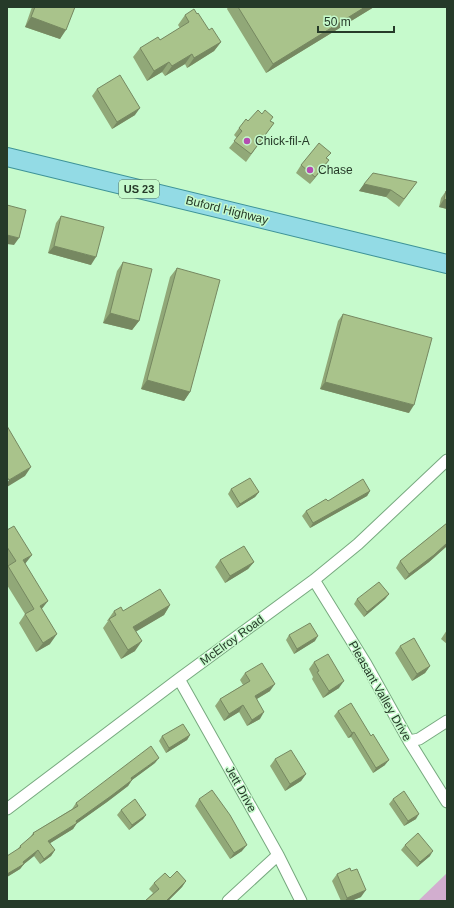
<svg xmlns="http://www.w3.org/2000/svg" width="454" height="908" font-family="Arial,sans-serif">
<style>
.green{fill:#d2aecf}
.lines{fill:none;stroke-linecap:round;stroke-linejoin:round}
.street-casing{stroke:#77a97f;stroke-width:13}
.primary-casing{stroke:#3e9398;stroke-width:20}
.street{stroke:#fff;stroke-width:11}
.primary{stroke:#93dbe5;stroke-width:18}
.wall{fill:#91a878}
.shaded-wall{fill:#768861}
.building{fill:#a9c38b;stroke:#768861}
.poi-dot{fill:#b44db1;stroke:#c6facc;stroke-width:1.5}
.labels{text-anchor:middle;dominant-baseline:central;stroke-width:3;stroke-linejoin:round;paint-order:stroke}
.shield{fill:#c6facc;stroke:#56745a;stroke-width:1}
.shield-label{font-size:11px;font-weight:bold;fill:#263a29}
.poi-label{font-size:12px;fill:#263a29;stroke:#c6facc;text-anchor:start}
.street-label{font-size:12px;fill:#263a29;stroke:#c6facc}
</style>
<rect width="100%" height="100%" fill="#c6facc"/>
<path class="green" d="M447,873V901H418Z"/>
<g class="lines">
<g class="street-casing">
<path id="street" d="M314,580L366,664L409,741L447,802
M179,679L278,855L301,901
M409,741L419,739L447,721
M7,809L179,679L314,580L358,544L447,460
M228,901L278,855"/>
</g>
<g class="primary-casing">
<path id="primary" d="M7,157L447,264"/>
</g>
<use href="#street" class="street"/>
<use href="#primary" class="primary"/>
</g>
<path class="wall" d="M32,7H75L60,39L25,27Z
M228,7H374L266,73L227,9Z
M185,15L209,30L221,42L214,51L187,68L185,64L165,76L162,72L147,81L133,57L140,48L160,40L180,28L178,25Z
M97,89L135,115L112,129L92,96Z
M248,121H271L274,123L246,162L229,148L237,138L234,135L239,128Z
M327,158L329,160L310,184L296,173L301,165Z
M417,182L399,207L386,197L359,191L364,184Z
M446,191H447V209L439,207L441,198Z
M61,216L91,265L48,253L56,223Z
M123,262L139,321L132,330L103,323L117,271Z
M177,268L190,392L184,401L141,389L170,277Z
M343,314L409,413L320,389L338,321Z
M231,489L259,492L255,497L237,508L228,494Z
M370,491L367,496L310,528L302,516L306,511Z
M447,523V546L429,562L405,580L396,568L400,561Z
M7,530L25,564L42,609L50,644L36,652L19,623L25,614L7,585Z
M220,560L254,562L248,569L225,583L215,567Z
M389,594L385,599L364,617L354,604L357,599Z
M170,605L164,615L136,631L135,651L121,659L103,628L108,621H107L114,611H123Z
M447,630V644L441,639Z
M289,635L315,641L294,654L286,640Z
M400,646L430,666L425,673L412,681L395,653Z
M314,662L339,688L323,698L312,679L313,677L309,669Z
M245,673L270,691L257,699L260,719L247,726L239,712L224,721L215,706L220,699L243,685L240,680Z
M338,711L385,765L373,773L351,737L348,738L334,716Z
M190,735L187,740L166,753L159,741L162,736Z
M275,759L306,774L301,781L285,791L270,766Z
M155,763L132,780L128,786L107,802L77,823L73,829L50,843L55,850L51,856L40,864L34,856L24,864L20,869L7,877V856L17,850L20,846L29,839L33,833L72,809L76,803Z
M199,799L242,851L230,859L195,806Z
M393,799L416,819L404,826L389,804Z
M121,810L146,815L143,819L129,830L117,815Z
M405,845L430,856L417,867L401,850Z
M351,871L361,897L351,901H341L332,881L337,874Z
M170,878L186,881L182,887L168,901H145L153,893L149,889L154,883Z"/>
<path class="shaded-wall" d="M365,7H374L266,73L273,64Z
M31,17L66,30L60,39L25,27Z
M221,42L214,51L187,68L194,58Z
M192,54L185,64L165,76L172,66Z
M169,62L162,72L147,81L154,71Z
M140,108L135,115L112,129L117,122Z
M329,160L324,167L310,184L315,177Z
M364,184L391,190L386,197L359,191Z
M444,199L447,200V209L439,207Z
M7,235L19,238L14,245L7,244Z
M54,246L96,257L91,265L48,253Z
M110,313L139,321L132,330L103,323Z
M147,380L190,392L184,401L141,389Z
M325,382L414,405L409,413L320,389Z
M31,467L25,476L7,487V483L9,480Z
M370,491L367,496L310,528L313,523Z
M259,492L255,497L237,508L240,504Z
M447,543V546L429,562L405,580L409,574Z
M32,555L25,564L23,560Z
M254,562L248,569L225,583L230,576Z
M389,594L385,599L364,617L367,612Z
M48,601L41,610L40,606Z
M170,605L164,615L127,637L133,627Z
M57,634L50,644L36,652L43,643Z
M318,636L315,641L294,654L297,649Z
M142,641L135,651L121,659L128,650Z
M430,666L425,673L412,681L417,674Z
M344,681L339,688L323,698L329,691Z
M275,684L270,691L250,703L255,696Z
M243,705L239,712L224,721L229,714Z
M264,712L260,719L247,726L252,720Z
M354,732L351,737L348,738L352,733Z
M190,735L187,740L166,753L169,748Z
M159,758L155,763L132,780L128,786L107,802L72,827L76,821L131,778Z
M389,760L385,765L373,773L376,768Z
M306,774L301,781L285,791L290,784Z
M419,814L416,819L404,826L408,821Z
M146,815L143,819L129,830L132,825Z
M77,823L73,829L44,847L48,841Z
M247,845L242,851L230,859L234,853Z
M38,850L34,856L24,864L20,869L7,877V874Z
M55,850L51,856L40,864L44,859Z
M433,851L430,856L417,867L420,862Z
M186,881L182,887L168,901H166Z
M366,890L361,897L351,901H345L347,898Z"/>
<path class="building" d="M35,7H75L66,30L31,17Z
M238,7H365L273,64Z
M194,9L197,14L198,13L209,30L212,28L221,42L194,58L192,54L172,66L169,62L154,71L140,48L158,37L160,40L189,22L185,15Z
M120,75L140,108L117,122L97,89Z
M258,110L262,114L265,110L273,117L270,121L274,123L251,154L234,141L242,131L239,128L246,119L248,121Z
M319,143L331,153L326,158L329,160L315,177L301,165Z
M373,173L417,182L404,199L391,190L364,184Z
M446,191H447V200L444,199Z
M7,205L26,210L19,238L7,235Z
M61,216L104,227L96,257L54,246Z
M123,262L152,269L139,321L110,313Z
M177,268L220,280L190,392L147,380Z
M343,314L432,338L414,405L325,382Z
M7,426L31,467L9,480L7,477Z
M250,478L259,492L240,504L231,489Z
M363,479L370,491L313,523L306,511L326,499L328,501Z
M447,523V543L434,555L409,574L400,561Z
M14,526L32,555L23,560L48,601L40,606L57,634L43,643L25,614L34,609L8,566L16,561L7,547V530Z
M244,546L254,562L230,576L220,560Z
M379,582L389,594L367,612L357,599Z
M160,589L170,605L133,627L142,641L128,650L109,619L116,615L114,611L121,607L123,611Z
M310,623L318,636L297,649L289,635Z
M414,638L430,666L417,674L400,646Z
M328,654L344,681L329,691L317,672L319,671L314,662Z
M262,663L275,684L255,696L264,712L252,720L243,705L229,714L220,699L250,681L245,673Z
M351,703L371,736L373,734L389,760L376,768L354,732L352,733L338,711Z
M183,724L190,735L169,748L162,736Z
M151,746L159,758L131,778L132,780L111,796L76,821L77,823L48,841L55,850L44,859L38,850L23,862L24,864L7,874V856L21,847L20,846L34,834L33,833L78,806L76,803Z
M291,750L306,774L290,784L275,759Z
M212,790L230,815L247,845L234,853L199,799Z
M404,791L419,814L408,821L393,799Z
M135,799L146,815L132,825L121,810Z
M418,833L433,851L420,862L405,845Z
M350,868L351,871L357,869L366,890L347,898L337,874Z
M177,871L186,881L166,901H145L159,889L154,883L165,873L170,878Z"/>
<g class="poi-dot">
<circle cx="247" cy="141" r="4"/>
<circle cx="310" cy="170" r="4"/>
</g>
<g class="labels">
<rect class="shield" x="119" y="180" width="40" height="18" rx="3"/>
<g class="shield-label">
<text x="139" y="189">US 23</text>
</g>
<g class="poi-label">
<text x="255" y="141">Chick-fil-A</text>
<text x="318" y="170">Chase</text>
</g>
<g class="street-label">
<text transform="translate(227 210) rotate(14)">Buford Highway</text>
<text transform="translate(232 640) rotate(-36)">McElroy Road</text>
<text transform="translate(380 691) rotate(60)">Pleasant Valley Drive</text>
<text transform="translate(241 789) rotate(61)">Jett Drive</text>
</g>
</g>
<rect width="454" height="908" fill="none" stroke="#263a29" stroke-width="16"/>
<path d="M318 26v6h76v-6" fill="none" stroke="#263a29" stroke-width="2"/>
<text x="324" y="26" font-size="12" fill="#263a29" stroke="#c6facc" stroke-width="3" paint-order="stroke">50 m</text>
</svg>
